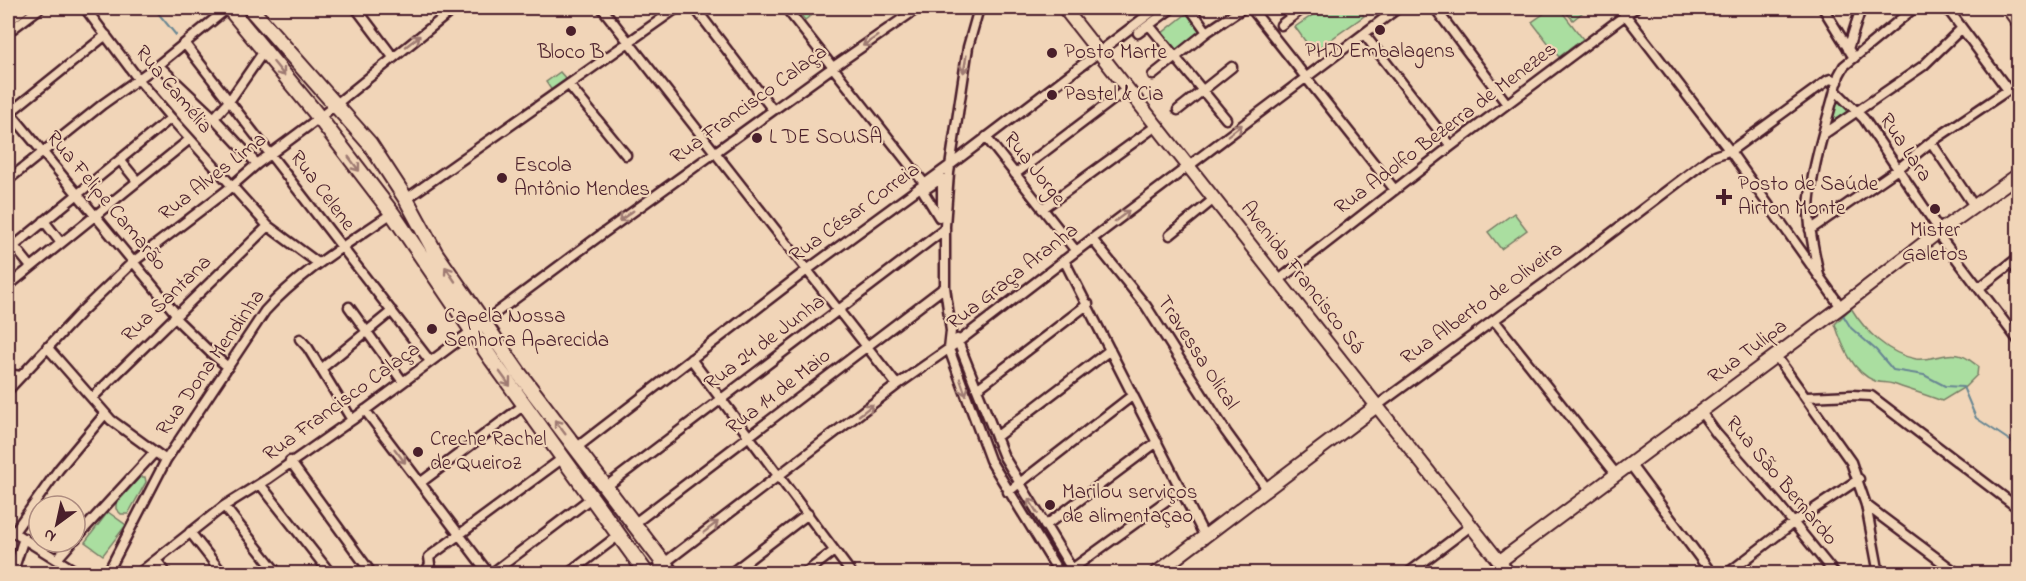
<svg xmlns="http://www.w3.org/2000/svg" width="2026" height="581" font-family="'Indie Flower',sans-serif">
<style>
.green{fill:#aadea0;stroke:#7a7e66;stroke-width:1.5}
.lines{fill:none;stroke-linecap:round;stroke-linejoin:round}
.stream{stroke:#698793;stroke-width:2}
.street-casing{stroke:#4a1f2b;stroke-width:13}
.secondary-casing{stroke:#4a1f2b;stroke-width:16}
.primary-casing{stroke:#4a1f2b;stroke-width:18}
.street{stroke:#f1d5b8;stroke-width:8}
.secondary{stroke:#f1d5b8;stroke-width:12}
.primary{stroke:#f1d5b8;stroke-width:14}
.oneway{stroke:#9e7a72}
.poi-dot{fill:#4a1f2b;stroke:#f1d5b8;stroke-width:2}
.labels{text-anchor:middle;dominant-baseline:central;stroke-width:4.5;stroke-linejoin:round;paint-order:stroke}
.poi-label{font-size:21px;fill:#4a1f2b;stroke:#f1d5b8;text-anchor:start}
.street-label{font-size:21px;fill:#4a1f2b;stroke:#f1d5b8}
</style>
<rect width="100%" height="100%" fill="#f1d5b8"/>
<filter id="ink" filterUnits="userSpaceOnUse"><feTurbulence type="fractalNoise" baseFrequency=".0167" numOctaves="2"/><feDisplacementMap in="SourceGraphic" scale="12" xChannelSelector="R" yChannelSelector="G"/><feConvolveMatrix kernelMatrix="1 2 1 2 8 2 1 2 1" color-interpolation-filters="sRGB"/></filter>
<g filter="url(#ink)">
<path class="green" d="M795,8H820L805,20Z
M1323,8H1358L1364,16L1313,52L1295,27Z
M1552,8H1559L1583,39L1559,57L1532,22Z
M1562,8H1588L1573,20Z
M1190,11L1205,29L1175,52L1161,34Z
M560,72L567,80L552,91L546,82Z
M1837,98H1839L1851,112L1829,129Z
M1514,213L1527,230L1501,249L1488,232Z
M1851,308C1865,331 1888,354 1916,359C1930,361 1947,351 1962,356C1967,357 1973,363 1978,366L1977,375L1965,387L1942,401C1926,395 1910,390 1893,384C1887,382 1880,383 1875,381C1852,372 1842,345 1835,324Z
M140,477H145L146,482L128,514H121L116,509V504Z
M108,512L126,525L103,555L85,542Z"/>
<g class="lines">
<path class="stream" d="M154,8L176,35
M1843,315L1851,328L1876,350L1893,370L1924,375L1945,386L1963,387L1976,418L2018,446"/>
<g class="street-casing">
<path id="street" d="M85,8L139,80L171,118L268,226L318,263
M356,8L393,57
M602,8L897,385
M695,8L773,110
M786,8L924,183
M979,8L968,47L949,173L945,226V287L951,331L949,349L990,460L1060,574
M1190,8L1207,32
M1251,8L1395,190
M1372,8H1373
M1435,8L1507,104
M1620,8L1730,151L1841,307
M1823,8L1854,58
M8,22L25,8
M1149,25L1226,119
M1281,25L1303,8
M8,32L40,8
M1138,33L1172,8
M1364,34L1451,146
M185,44L430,361
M1848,49L1861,8
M158,65L214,118L257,164
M1153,75L1207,32L1243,8
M569,85L626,155
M1835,90L1864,119L1940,231
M8,110L177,315
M1178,110L1232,67
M8,114L106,35
M214,118L230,100L264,51
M1824,134L1923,66L1962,28
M986,137L1076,251
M1931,142L1974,206
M120,160L137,181
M1015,174L1127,89
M942,178V216L939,217L923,191Z
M8,180L103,104L158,65L228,8
M406,199L677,8
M1042,209L1156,126
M44,221L61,243
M1810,230L1898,169L1931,142L2008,90L1947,8
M1937,233L2018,340
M1170,235L1214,199
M1092,239L1146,306L1226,432L1268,490
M14,246L31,267
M8,251L171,118
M1064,260L1205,537
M2012,263L2018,270
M1819,275C1815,254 1809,232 1809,211C1810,168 1829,117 1839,75L1844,66L1914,8
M1279,280L1451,146L1635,8
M8,286L190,139
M1979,288L2018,258
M349,307L403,382
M174,317L211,353L228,367
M1494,320L1616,474
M300,339L308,348L352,420
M957,339L1004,457L1075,574
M47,347L111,420L166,460
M1776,356L1851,462L1866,505L1879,574
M691,359L852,574
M321,369L392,311
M8,374L20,376
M977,389L1088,304
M8,390L83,310L133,262L226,191L257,164L319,118L455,8
M1807,397L1852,395L1871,396L2018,508
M92,398L268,226
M1378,405L1576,260L1710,158C1719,153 1728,153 1736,147L1828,80L1831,79L1838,82
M365,410L489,574
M1701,412L1716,433L1779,505L1835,574
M996,437L1110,350
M576,448L807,270L949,166L1157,8
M290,461L372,574
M1630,464L1712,574
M420,483L524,405
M260,484L331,574
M607,486L945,229
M1008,492L1133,395
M2013,504L2018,496
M1866,505L1958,574
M224,506L278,574
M635,523L945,287
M1045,526L1157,442
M8,529L80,574
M14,532L59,469L105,414
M190,532L223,574
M75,539L154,453
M57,559L72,542
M156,560L167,574
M1072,569L1181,490
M12,574L24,538
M107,574L166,460L265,311C301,271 348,244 392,213
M138,574L224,506L269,478L352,420L598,237L833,67L918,8
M425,574L430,564L429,557L563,458
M491,574L591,498
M568,574L619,535
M650,574L897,385L954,345L1092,239L1398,8
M730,574L808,514
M804,574L834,551
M1407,574L1472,525
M1727,574L1793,523L1859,479"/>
</g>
<g class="secondary-casing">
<path id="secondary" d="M1064,8L1509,574
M2008,8L2018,22
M1500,561L1841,307L1937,233L2018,175
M1155,574L1378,405"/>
</g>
<g class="primary-casing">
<path id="primary" d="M229,8L314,111L392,213L492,360L647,574
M250,8L370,144L406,199L436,254L475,310L518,372L672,574"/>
</g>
<use href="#street" class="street"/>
<use href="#secondary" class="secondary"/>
<use href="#primary" class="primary"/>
</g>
<defs><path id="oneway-shaft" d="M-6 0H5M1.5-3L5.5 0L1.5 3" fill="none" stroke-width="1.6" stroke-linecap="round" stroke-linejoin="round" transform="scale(1.5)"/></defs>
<g class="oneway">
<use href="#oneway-shaft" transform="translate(413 41) rotate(-38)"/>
<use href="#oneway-shaft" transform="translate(870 41) rotate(146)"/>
<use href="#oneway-shaft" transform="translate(965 64) rotate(99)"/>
<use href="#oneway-shaft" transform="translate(279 69) rotate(51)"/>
<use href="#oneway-shaft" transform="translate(1235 130) rotate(-37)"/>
<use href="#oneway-shaft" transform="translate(354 164) rotate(53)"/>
<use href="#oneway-shaft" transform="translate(626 216) rotate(144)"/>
<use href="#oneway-shaft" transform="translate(1122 216) rotate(-37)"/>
<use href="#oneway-shaft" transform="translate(450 274) rotate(-124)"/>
<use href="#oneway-shaft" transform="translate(505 379) rotate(54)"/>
<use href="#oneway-shaft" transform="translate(963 387) rotate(70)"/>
<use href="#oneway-shaft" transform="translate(866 410) rotate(-38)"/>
<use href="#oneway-shaft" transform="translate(560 427) rotate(-127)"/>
<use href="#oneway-shaft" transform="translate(400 456) rotate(53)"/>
<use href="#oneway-shaft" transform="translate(1033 506) rotate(-121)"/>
<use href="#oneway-shaft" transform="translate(711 527) rotate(-37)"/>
</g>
</g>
<g class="poi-dot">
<circle cx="1380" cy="30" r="6"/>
<circle cx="571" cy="31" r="6"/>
<circle cx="1052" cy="53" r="6"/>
<circle cx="1052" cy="95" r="6"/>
<circle cx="757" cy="138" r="6"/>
<circle cx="502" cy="178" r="6"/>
<path d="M1721 188h6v6h6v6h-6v6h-6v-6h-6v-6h6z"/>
<circle cx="1935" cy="209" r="6"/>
<circle cx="432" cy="329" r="6"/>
<circle cx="418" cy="452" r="6"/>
<circle cx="1050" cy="505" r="6"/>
</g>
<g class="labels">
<g class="poi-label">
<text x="1380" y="52" text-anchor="middle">PHD Embalagens</text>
<text x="571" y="53" text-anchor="middle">Bloco B</text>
<text x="1064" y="53">Posto Marte</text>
<text x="1064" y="95">Pastel &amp; Cia</text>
<text x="769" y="138">L DE SOUSA</text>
<text x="514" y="166">Escola<tspan x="514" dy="24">Antônio Mendes</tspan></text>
<text x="1738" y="185">Posto de Saúde<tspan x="1738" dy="24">Airton Monte</tspan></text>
<text x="1935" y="231" text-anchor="middle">Mister<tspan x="1935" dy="24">Galetos</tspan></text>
<text x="444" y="317">Capela Nossa<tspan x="444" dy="24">Senhora Aparecida</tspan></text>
<text x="430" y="440">Creche Rachel<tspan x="430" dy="24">de Queiroz</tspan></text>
<text x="1062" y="493">Marilou serviços<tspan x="1062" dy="24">de alimentaçao</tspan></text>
</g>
<g class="street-label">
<text transform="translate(173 90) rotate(50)">Rua Camélia</text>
<text transform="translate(749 105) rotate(-36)">Rua Francisco Calaça</text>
<text transform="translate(1446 129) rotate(-37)">Rua Adolfo Bezerra de Menezes</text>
<text transform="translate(1905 148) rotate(56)">Rua Lara</text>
<text transform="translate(1034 169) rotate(52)">Rua Jorge</text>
<text transform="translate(213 177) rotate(-38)">Rua Alves Lima</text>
<text transform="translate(322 191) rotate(53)">Rua Celene</text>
<text transform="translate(106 201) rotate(50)">Rua Felipe Camarão</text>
<text transform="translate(855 213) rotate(-36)">Rua César Correia</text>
<text transform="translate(1013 277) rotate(-38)">Rua Graça Aranha</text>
<text transform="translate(1302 278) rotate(52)">Avenida Francisco Sá</text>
<text transform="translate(167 299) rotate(-44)">Rua Santana</text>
<text transform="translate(1482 304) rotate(-36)">Rua Alberto de Oliveira</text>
<text transform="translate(765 343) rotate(-37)">Rua 24 de Junha</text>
<text transform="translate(1748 352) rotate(-37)">Rua Tulipa</text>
<text transform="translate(1197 353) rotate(57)">Travessa Olical</text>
<text transform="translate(211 363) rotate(-55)">Rua Dona Mendinha</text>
<text transform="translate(779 392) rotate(-38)">Rua 14 de Maio</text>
<text transform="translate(342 402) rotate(-36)">Rua Francisco Calaça</text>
<text transform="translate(1781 481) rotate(50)">Rua São Bernardo</text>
</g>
</g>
<rect width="2026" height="581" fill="none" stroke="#f1d5b8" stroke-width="30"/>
<rect x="15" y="15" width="1996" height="551" fill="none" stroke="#4a1f2b" stroke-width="2" filter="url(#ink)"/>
<g transform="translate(57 524) rotate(213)"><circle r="28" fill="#f1d5b8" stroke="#ae8c80" stroke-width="1.5"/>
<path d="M0-4.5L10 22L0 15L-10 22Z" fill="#4a1f2b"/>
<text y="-9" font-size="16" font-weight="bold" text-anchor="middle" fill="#4a1f2b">N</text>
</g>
</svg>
